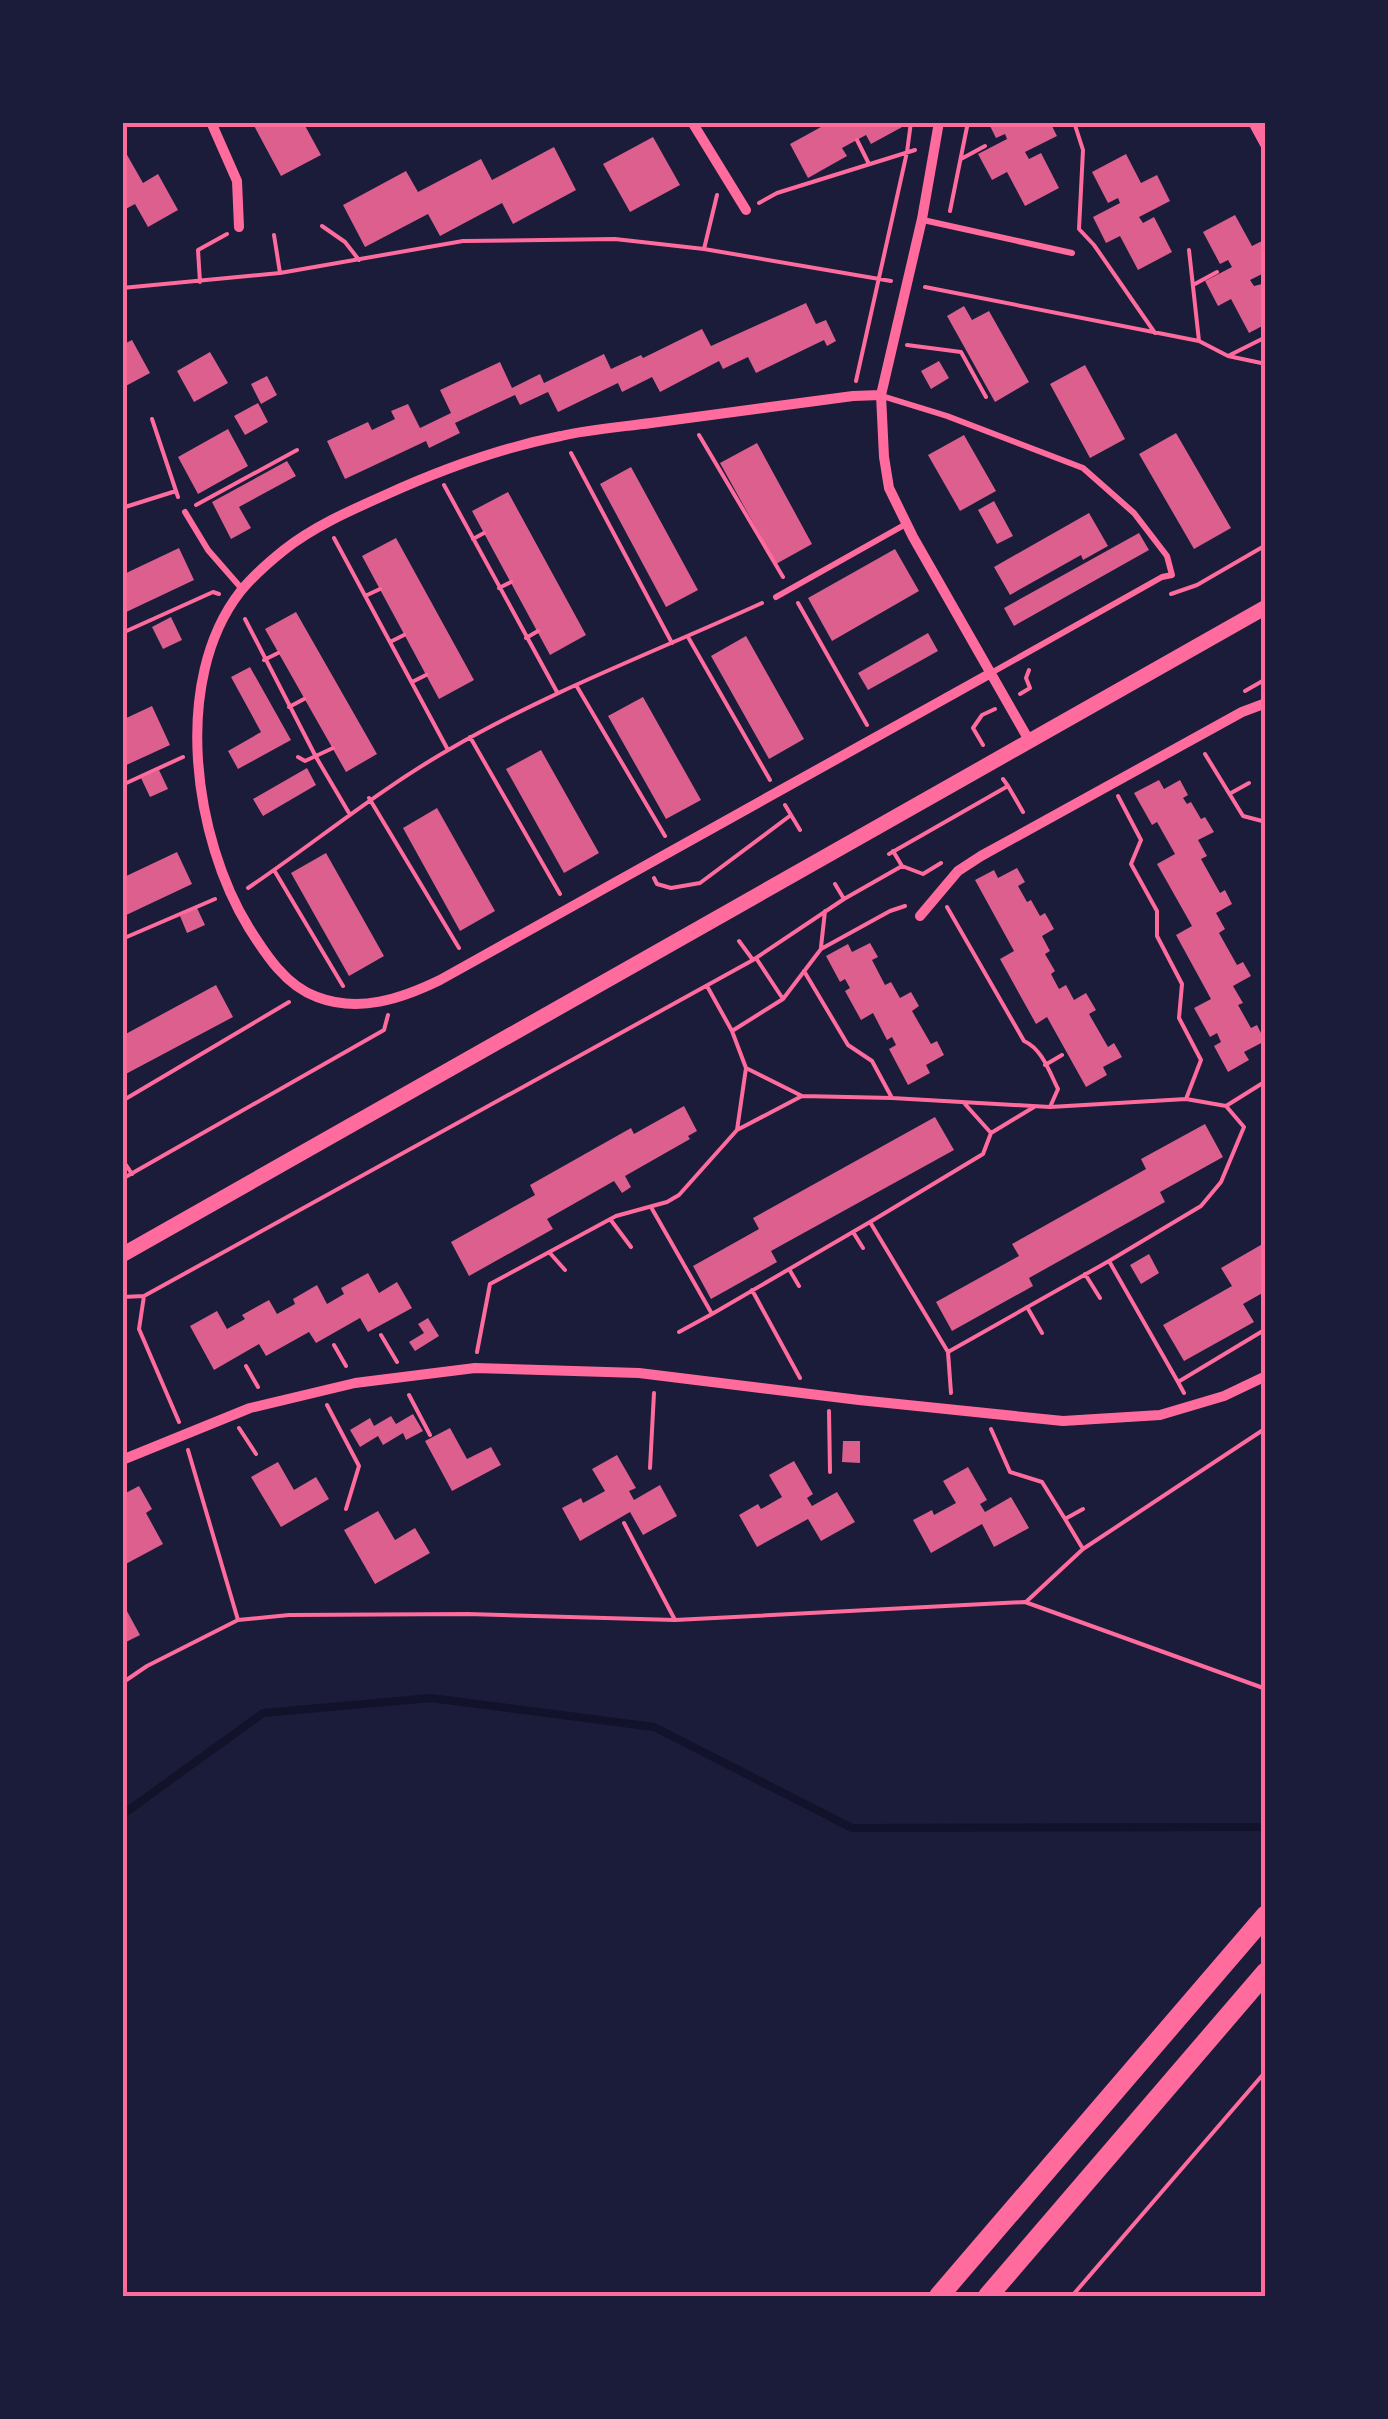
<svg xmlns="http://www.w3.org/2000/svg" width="1388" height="2419" font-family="'Space Grotesk',sans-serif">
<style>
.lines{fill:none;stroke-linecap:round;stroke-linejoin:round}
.stream{stroke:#12122b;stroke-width:8}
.building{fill:#dd5f8e}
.path{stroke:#ff6b9d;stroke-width:4}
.service{stroke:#ff6b9d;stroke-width:6}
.minor{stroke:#ff6b9d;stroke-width:10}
.secondary{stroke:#ff6b9d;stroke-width:15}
.trunk{stroke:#ff6b9d;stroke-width:20}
.neatline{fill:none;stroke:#ff6b9d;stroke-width:4}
</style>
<rect width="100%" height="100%" fill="#1b1b3a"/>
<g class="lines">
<path class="stream" d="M122,1815L263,1713L431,1698L654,1727L852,1828L1266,1827"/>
</g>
<path class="building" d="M252,122H303L321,155L281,176Z
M818,122H902L904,126L871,144L866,135L842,148L847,156L808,178L790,144L821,127Z
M988,122H1050L1057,136L1025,152L1029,159L1041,153L1059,188L1025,206L1007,172L992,180L978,154L1007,139L1005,134L996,138Z
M653,137L680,185L630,212L603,164Z
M122,146L143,183L158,174L178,210L148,227L135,204L122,211Z
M554,147L576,190L513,224L502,203L440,236L428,214L365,247L343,205L406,171L418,192L481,159L492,180Z
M1126,154L1141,183L1157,175L1170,201L1139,217L1143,223L1154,217L1172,252L1138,270L1120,236L1106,243L1093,217L1120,203L1118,198L1108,203L1092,172Z
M1235,215L1252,246L1266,239V272L1250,280L1254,286L1266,283V324L1249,333L1231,299L1218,306L1205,281L1232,267L1228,260L1220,264L1203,232Z
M806,303L816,324L826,320L836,341L827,346L824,340L756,373L748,357L723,369L719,361L660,392L652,377L622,392L618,383L558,412L548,392L520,405L515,395L455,423L460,433L429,448L426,441L345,479L327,441L368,422L372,430L395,419L391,411L408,404L420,428L451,413L440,390L500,362L512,388L540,374L544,383L604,354L611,369L641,355L643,358L702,329L711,346Z
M964,306L972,320L989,311L1029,382L995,402L947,316Z
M132,340L150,373L122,388V345Z
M210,352L228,383L194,402L177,371Z
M939,361L949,378L931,389L921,371Z
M1085,365L1125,439L1090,458L1050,384Z
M267,376L277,395L261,404L251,384Z
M258,403L268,422L245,435L234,416Z
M228,429L248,466L198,494L178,457Z
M1176,433L1231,528L1194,549L1139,454Z
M964,435L996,491L960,511L928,455Z
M757,443L812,544L776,564L720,463Z
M287,461L296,476L239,507L251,528L231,539L212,502Z
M631,467L698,590L666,607L600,484Z
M508,492L586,635L550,655L472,511Z
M994,501L1013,536L997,544L978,510Z
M1089,513L1108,546L1083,560L1081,555L1010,595L994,567Z
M1139,533L1149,550L1014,626L1004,608Z
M396,538L474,680L439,699L362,556Z
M179,548L194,580L122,614V575Z
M895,549L919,591L832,641L808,598Z
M296,612L377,754L346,772L265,629Z
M171,617L182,640L163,649L152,627Z
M928,633L938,651L868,690L858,673Z
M746,636L804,739L769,759L711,656Z
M250,667L291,740L238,769L228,751L261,732L231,677Z
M643,697L701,800L666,819L608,716Z
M152,706L170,745L122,767V720Z
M541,750L599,853L564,873L506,769Z
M307,768L316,785L263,816L253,799Z
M159,770L168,789L150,797L141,778Z
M1159,780L1164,789L1180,780L1188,795L1183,798L1187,804L1191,802L1201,819L1205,817L1214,832L1198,840L1207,856L1201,859L1220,893L1225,890L1232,904L1216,913L1225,929L1219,933L1237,965L1243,962L1251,976L1233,986L1243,1003L1238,1005L1251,1028L1257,1025L1265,1041L1244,1052L1249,1060L1228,1072L1214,1046L1221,1042L1217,1033L1210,1037L1194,1008L1211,999L1176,935L1192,926L1157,864L1175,854L1157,822L1152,825L1134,793Z
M437,808L495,911L460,931L403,828Z
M177,852L192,884L122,917V878Z
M326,853L384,956L349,976L291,873Z
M1017,868L1025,882L1018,886L1027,902L1031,900L1040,916L1045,913L1054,929L1042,936L1050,951L1045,954L1055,971L1051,974L1059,989L1066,985L1074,1000L1086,993L1096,1010L1089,1014L1108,1047L1114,1043L1122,1057L1103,1067L1107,1075L1086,1087L1047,1017L1036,1024L1000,959L1014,951L975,880L994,870L998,878Z
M197,908L205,925L187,933L180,916Z
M870,943L878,957L872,960L885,985L891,982L900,998L911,992L919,1006L912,1011L931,1044L937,1041L944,1055L926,1065L930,1073L908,1085L889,1049L896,1045L892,1037L887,1040L873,1013L861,1020L845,991L850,988L845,979L840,982L826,956L848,944L852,952Z
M216,985L233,1017L122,1076V1036Z
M684,1106L697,1131L688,1136L690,1139L625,1176L631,1187L622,1193L614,1181L547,1219L553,1229L469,1276L451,1242L535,1195L530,1185L631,1128L634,1134Z
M935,1117L954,1150L771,1251L777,1262L711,1299L693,1266L759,1229L753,1218Z
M1205,1124L1223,1157L1160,1192L1165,1202L1029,1278L1033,1286L952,1331L936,1302L1019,1256L1012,1244L1146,1169L1141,1159Z
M1266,1242V1291L1243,1304L1254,1322L1184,1361L1163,1325L1232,1286L1221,1268Z
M1149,1254L1159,1273L1141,1284L1130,1265Z
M368,1273L379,1293L397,1282L412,1308L368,1332L360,1318L316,1343L309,1332L266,1356L259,1344L214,1370L190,1326L217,1311L227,1329L245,1319L242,1315L269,1300L277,1314L295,1304L293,1299L317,1285L327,1304L344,1294L341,1288Z
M428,1318L439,1336L415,1351L409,1342L424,1333L418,1324Z
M413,1414L423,1431L406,1440L403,1433L383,1445L378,1436L360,1447L350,1430L370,1418L374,1426L391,1416L396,1424Z
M450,1428L467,1459L491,1447L501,1465L452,1491L425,1441Z
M843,1441H860V1463L842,1462Z
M617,1455L636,1488L629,1491L634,1500L660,1485L677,1516L643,1535L630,1512L580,1541L562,1508L581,1498L583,1503L605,1491L592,1469Z
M794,1461L813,1494L807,1498L812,1506L837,1492L855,1522L821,1541L808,1519L757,1547L739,1515L758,1504L761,1509L782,1497L769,1475Z
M278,1462L294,1490L316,1477L329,1499L281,1527L251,1477Z
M968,1467L987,1500L980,1504L985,1512L1011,1497L1029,1528L994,1547L982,1524L931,1553L913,1520L932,1510L934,1515L956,1503L943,1481Z
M139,1486L152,1509L146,1513L163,1544L122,1566V1495Z
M378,1511L395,1540L415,1528L430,1553L375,1584L344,1530Z
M122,1602L140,1635L122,1644Z"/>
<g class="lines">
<path class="path" d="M1074,122L1083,150L1079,229L1094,245L1155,333
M857,140L868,162
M961,159L985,146
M759,203L777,193L915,150
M950,211L968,122
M322,226L345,242L359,260
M274,235L280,273
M704,249L717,195
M1189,250L1199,341
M200,282L198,250L227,234
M1193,285L1217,272
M925,287L1199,341L1228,356L1266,364
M122,288L280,273L463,241L615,239L704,249L891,281
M907,345L961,352L986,397
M1230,355L1266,337
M856,381L907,152L911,122
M152,419L178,497
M699,435L783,577
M571,453L672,643
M444,485L557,692
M196,505L297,450
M122,508L176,491
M334,538L448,750
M473,539L484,533
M499,588L511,582
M1171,594L1197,585L1266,545
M365,596L380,589
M798,603L867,725
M245,619L316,757L349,813
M122,633L213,592L219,594
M688,637L770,780
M526,638L538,631
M390,642L404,635
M264,660L278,653
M412,682L426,675
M576,685L665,836
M1245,691L1266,679
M1020,694L1030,688L1026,678L1029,670
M289,707L304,699
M470,737L560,894
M983,745L973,728L982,715L995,709
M1205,754L1243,816L1266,822
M298,757L305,761L333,748
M122,785L183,757
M1008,786L1023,812
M1231,793L1249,783
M1118,796L1141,840L1131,864L1157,911V936L1182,984L1179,1018L1201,1060L1186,1099
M369,798L459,948
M791,815L800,830
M893,851L902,866
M889,854L1008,786L1003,779
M274,870L343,986
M654,878L657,884L671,888L700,883L791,815L785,805
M835,884L844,899
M248,888C316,842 378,790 450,749C550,691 657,651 762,603
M947,907L1024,1041C1042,1049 1049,1071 1058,1089L1050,1107
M122,939L215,899
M739,941L753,960
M821,947L825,911
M756,958L783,999
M804,971L848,1045L872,1061L892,1098L1050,1107L1186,1099L1226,1106L1244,1127L1221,1182L1201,1206L1109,1261L1178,1382
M707,986L732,1031L783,999L821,949L890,911L905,906
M1045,1065L1062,1055
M748,1069L802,1096
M122,1101L289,1002
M1226,1106L1266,1081
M737,1130L802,1096L892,1098
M991,1133L1034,1107
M122,1159L132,1174
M122,1179L384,1030L388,1015
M651,1207L712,1314L679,1332
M610,1219L631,1247
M870,1222L983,1154L991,1133L964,1103
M853,1232L863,1248
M549,1252L565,1270
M789,1269L799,1286
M1085,1274L1100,1298
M752,1290L800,1378
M144,1296L753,960L844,899L902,866L923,874L941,863
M122,1297L144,1296L139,1329L179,1422
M1027,1307L1042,1333
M712,1314L870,1222L948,1352L951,1393
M381,1335L397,1362
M334,1345L346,1366
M477,1352L490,1284L616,1216L667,1202L679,1195L737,1130L746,1068L732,1031
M948,1352L1109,1261
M246,1366L258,1387
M1184,1393L1178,1382L1266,1329
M409,1395L430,1435
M327,1405L359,1466L346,1509
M829,1411L830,1472
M239,1428L256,1454
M991,1429L1010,1472L1042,1482L1065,1519L1083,1509
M188,1450L238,1620
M650,1468L654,1393
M1065,1519L1083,1549
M624,1523L675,1620
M1027,1601L1083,1549L1266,1428
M122,1683L147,1666L238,1620L289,1615L468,1614L675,1620L1025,1602L1266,1689
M1072,2296L1266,2071"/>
<path class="service" d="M923,220L1072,253
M882,396L947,416L1083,468L1134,513L1167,556L1172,575L1162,577L991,673
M185,512L208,550L242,589
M776,597L906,524"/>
<path class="minor" d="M211,122L237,181L239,227
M692,122L746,210
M939,122L922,219L881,395L884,457L889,488L913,537L1030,742
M1253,122L1266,146
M881,395L853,396C786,405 718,414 651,423C621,427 591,429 561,436C499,448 440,470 383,496C349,511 313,527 284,550C269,562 252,577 240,592C171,681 194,839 249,928C266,955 286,986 317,997C359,1013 401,999 440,980L991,673
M920,916L958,871L981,856L1242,712L1266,703
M122,1460L250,1408L355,1383L475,1368L639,1373L859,1400L1063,1421L1160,1415L1224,1396L1266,1376"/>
<path class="secondary" d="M122,1255L1266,607"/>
<path class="trunk" d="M939,2296L1266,1915
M988,2296L1266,1972"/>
</g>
<rect width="1388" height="2419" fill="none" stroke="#1b1b3a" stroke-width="250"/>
<rect x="125" y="125" width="1138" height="2169" class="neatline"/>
</svg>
